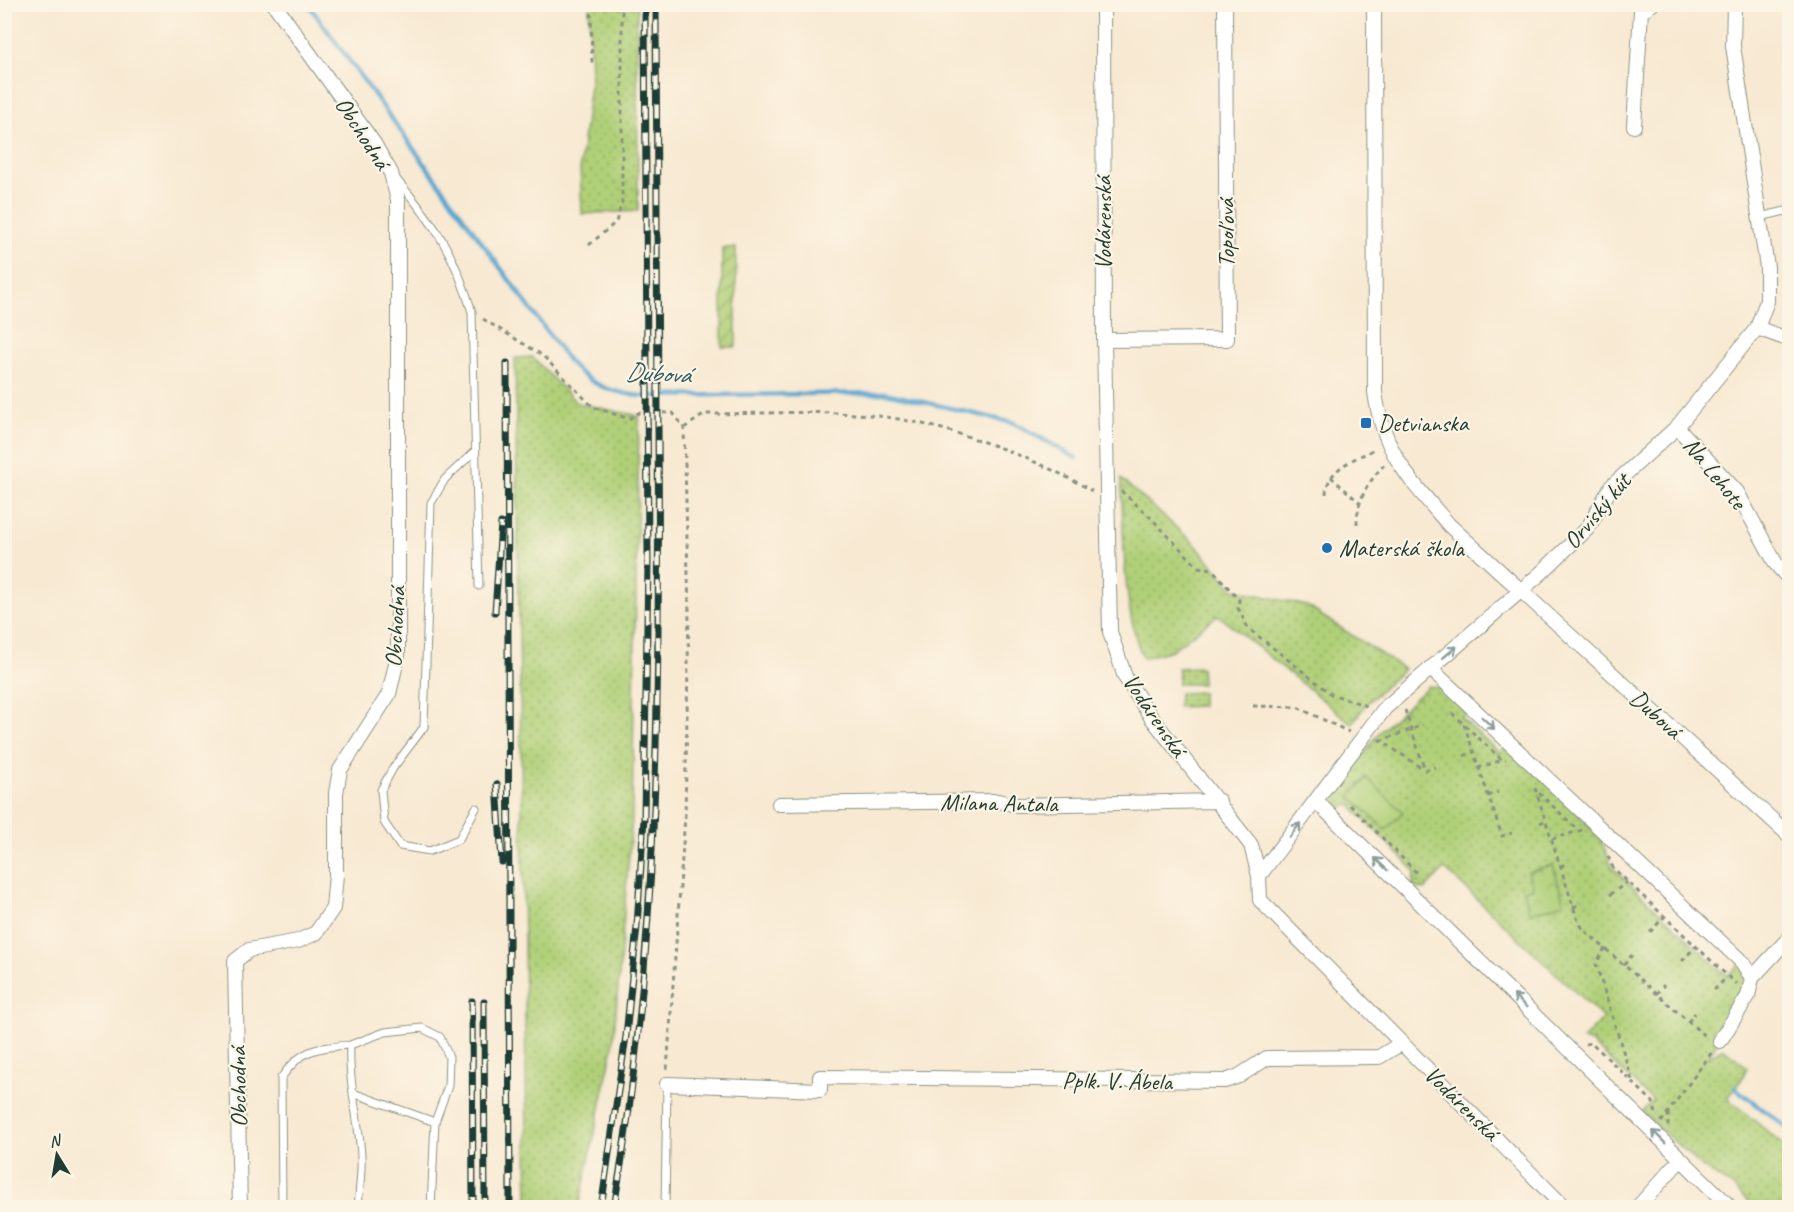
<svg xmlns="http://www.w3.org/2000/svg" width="1794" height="1212" font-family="Caveat,sans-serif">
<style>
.grass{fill:url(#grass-dots);stroke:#688656;stroke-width:1.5}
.park{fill:url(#park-crowns);stroke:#688656;stroke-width:1.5}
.garden{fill:url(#garden-furrows);stroke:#688656;stroke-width:1.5}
.pitch{fill:#b0d078;stroke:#688656;stroke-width:1.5}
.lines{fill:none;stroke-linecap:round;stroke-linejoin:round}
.stream{stroke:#57a5d0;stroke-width:4.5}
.service-casing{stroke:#8c9383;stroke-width:9}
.minor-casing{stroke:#8c9383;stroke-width:16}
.path{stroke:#8c9383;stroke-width:3;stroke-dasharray:4.5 4.5;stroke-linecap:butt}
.service{stroke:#fff;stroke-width:7}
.minor{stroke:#fff;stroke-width:14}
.rail-casing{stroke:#1f3d34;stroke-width:7}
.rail{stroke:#fcf5e5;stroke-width:4.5;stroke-dasharray:14;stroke-linecap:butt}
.oneway{stroke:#8f9e9a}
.poi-dot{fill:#1f6fb2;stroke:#fcf5e5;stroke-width:2}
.labels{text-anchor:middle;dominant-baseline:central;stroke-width:4.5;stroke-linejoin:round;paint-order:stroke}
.street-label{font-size:24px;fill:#1f3d34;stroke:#fcf5e5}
.poi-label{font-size:24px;fill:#1f3d34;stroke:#fcf5e5;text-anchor:start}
.water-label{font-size:26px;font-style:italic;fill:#305c63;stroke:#fcf5e5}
</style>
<defs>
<pattern id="grass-dots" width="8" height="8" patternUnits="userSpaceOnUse" patternTransform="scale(1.5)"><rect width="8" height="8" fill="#b0d078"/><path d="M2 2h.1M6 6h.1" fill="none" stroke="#8faa63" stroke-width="1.8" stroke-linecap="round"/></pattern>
<pattern id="park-crowns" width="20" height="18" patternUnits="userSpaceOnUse" patternTransform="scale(1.5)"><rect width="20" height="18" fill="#b0d078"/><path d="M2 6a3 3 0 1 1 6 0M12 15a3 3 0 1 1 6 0" fill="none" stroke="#8faa63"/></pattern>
<pattern id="garden-furrows" width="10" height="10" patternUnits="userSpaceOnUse" patternTransform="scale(1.5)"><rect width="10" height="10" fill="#b0d078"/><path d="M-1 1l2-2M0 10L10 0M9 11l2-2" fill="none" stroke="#8faa63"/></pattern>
</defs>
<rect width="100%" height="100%" fill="#fcf5e5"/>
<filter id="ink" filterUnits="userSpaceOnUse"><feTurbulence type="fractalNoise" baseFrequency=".0167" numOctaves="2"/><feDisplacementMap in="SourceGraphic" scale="12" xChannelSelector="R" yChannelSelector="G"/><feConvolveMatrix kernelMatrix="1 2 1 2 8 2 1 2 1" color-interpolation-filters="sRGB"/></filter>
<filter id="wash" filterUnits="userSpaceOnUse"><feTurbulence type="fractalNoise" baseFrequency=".008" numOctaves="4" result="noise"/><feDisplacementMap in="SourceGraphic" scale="24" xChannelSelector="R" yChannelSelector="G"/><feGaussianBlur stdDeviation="1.35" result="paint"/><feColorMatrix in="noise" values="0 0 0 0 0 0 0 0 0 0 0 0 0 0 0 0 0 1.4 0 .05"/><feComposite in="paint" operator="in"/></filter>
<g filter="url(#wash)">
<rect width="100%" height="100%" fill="#f8e9d2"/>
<path class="grass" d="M589,5H637L638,211L582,214L580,166L591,76Z
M532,357L577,403L639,416L632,818L613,1047L579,1207H528C526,924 517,641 515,358Z
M1121,479L1194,543L1233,589L1307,606L1404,669L1367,703L1352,724L1218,615L1172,650L1143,658C1122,611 1124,531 1121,479Z
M1201,667L1202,684H1178V668Z
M1428,686L1444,689L1469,711L1461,718L1500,753L1507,744L1527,760L1600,838L1613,868L1727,976L1742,962L1748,996L1707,1058L1723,1048L1747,1067L1741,1080L1727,1098L1789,1149V1207H1753L1733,1187L1703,1168L1642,1112L1653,1101L1592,1043L1583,1040L1603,1018L1445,869L1424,890L1412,887L1415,871L1350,805L1324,809L1379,733Z
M1202,692V706L1178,707L1179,693Z"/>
<path class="park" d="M1553,865L1564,903L1530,913L1524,890L1533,888L1528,872Z"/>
<path class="garden" d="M722,248H736V347H722Z"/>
<path class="pitch" d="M1367,778L1403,812L1386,830L1350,796Z"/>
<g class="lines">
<path class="stream" d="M308,4L570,363C590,385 610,392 640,396L886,393L1014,423L1076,458
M1735,1088L1790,1130"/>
</g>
</g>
<g filter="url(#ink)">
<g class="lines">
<g class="service-casing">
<path id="service" d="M396,179C436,225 454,253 472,312L479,586
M1760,217L1790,210
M475,451L445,479L431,503L424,727L393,768L381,790L384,822L400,846L430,851L459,839L476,808
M353,1093L435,1122
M282,1208L281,1078C302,1048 316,1048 350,1045
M358,1208C359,1191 362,1173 361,1156C359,1118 348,1083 350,1045L385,1032L422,1028L440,1037L449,1057L448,1086L435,1122L431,1208
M665,1208L667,1084"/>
</g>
<g class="minor-casing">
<path id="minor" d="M1103,4L1104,340L1110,632L1125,677L1151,717L1251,845L1259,876L1260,900L1565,1208
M1374,4L1375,392C1383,453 1410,480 1449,525L1790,836
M1634,126L1641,11L1652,4
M1757,328L1790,340
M1104,340L1227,339L1225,4
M1677,427L1737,492L1776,564L1790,580
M1430,668L1742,962L1752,978L1748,996L1720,1041
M1316,801L1731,1208
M779,804L998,801L1017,805L1219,801
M1259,876L1385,708L1540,574L1588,528L1611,487L1677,427L1757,328L1767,301V267L1733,46L1734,4
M1752,978L1790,937
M667,1084L820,1090V1077L1225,1081L1239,1076L1267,1058L1379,1057L1402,1043
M240,1208L235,961L249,950L298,941L316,933L333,908L336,875V793L340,770L389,694L398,655V200L391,173L373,142L274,4
M1637,1208L1681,1159"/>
</g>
<path class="path" d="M591,4L592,65
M589,245L616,222L622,202V4
M483,319L542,355L593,407L629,419L640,412L673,413L684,428L689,612L685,816L667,1070
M684,428L705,414C759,414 815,410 869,415C938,421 1033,456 1092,491
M1331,477L1360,503
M1121,491L1148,515L1198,567L1212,569L1239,600L1238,608L1248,628L1331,694L1370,707
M1326,494C1327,468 1355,459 1375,449
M1357,524C1357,500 1368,482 1384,465
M1253,706L1297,707L1349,732
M1405,710L1425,770L1436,767
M1452,713L1502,760L1506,759
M1464,724L1502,836L1512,833
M1379,739L1423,769
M1380,741L1423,725
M1464,756L1473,752
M1478,768L1502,760
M1535,788L1577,918L1583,929L1707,1038
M1539,793L1579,831
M1488,796L1498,792
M1350,805L1415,871L1414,878
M1540,823L1546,820
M1552,839L1582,830
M1608,856L1613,868L1736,984
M1560,866L1569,864
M1610,895L1627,882
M1573,907L1582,904
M1650,932L1664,917
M1605,948L1596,964L1632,1080
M1682,961L1695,947
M1624,965L1632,955
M1714,990L1727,977
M1656,994L1664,985
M1688,1022L1695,1013
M1585,1044L1592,1043L1653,1102L1656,1114
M1668,1113V1127
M1661,1122L1712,1052"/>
<use href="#service" class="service"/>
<use href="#minor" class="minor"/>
<g class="rail-casing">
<path id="rail" d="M507,363L510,1208
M495,612L501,523
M497,784L502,862
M472,1001L473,1208
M484,1002L485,1208
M601,1208L626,1036L637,926L644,818L648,562L645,4
M614,1208C659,947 660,686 658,423C657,283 657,144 656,4"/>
</g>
<use href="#rail" class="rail"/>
</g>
<defs><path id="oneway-shaft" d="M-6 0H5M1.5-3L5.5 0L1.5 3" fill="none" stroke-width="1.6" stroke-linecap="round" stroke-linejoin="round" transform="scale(1.5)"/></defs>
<g class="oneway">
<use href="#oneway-shaft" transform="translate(1450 652) rotate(-40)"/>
<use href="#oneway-shaft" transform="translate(1488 723) rotate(44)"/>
<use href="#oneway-shaft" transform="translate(1295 830) rotate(-53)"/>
<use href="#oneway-shaft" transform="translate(1381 864) rotate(-136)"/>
<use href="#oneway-shaft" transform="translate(1520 1001) rotate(-136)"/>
<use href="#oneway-shaft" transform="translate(1659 1137) rotate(-135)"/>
</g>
</g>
<g class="poi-dot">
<rect x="1360" y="417" width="12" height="12" rx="3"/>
<circle cx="1327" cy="548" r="6"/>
</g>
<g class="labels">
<g class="street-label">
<text transform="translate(363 133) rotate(57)">Obchodná</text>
<text transform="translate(1103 223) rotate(-90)">Vodárenská</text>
<text transform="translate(1226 233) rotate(-90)">Topoľová</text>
<text transform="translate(1715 473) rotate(51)">Na Lehote</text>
<text transform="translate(1597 511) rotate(-50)">Orviský kút</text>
<text transform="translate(395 627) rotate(-87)">Obchodná</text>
<text transform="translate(1656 714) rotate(42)">Dubová</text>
<text transform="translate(1155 715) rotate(56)">Vodárenská</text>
<text transform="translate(999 803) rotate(1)">Milana Antala</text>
<text transform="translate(1117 1081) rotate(1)">Pplk. V. Ábela</text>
<text transform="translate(238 1087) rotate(-91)">Obchodná</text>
<text transform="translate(1462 1103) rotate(45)">Vodárenská</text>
</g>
<g class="poi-label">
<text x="1378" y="423">Detvianska</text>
<text x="1339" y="548">Materská škola</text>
</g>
<g class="water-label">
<text transform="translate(658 373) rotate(3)">Dubová</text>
</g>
</g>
<rect width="1794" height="1212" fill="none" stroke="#fcf5e5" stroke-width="24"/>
<g transform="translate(57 1155) rotate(349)" stroke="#fcf5e5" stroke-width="4.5" paint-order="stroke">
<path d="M0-4.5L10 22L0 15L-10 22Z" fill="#1f3d34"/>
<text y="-9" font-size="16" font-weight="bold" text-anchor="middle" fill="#1f3d34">N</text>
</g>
</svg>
